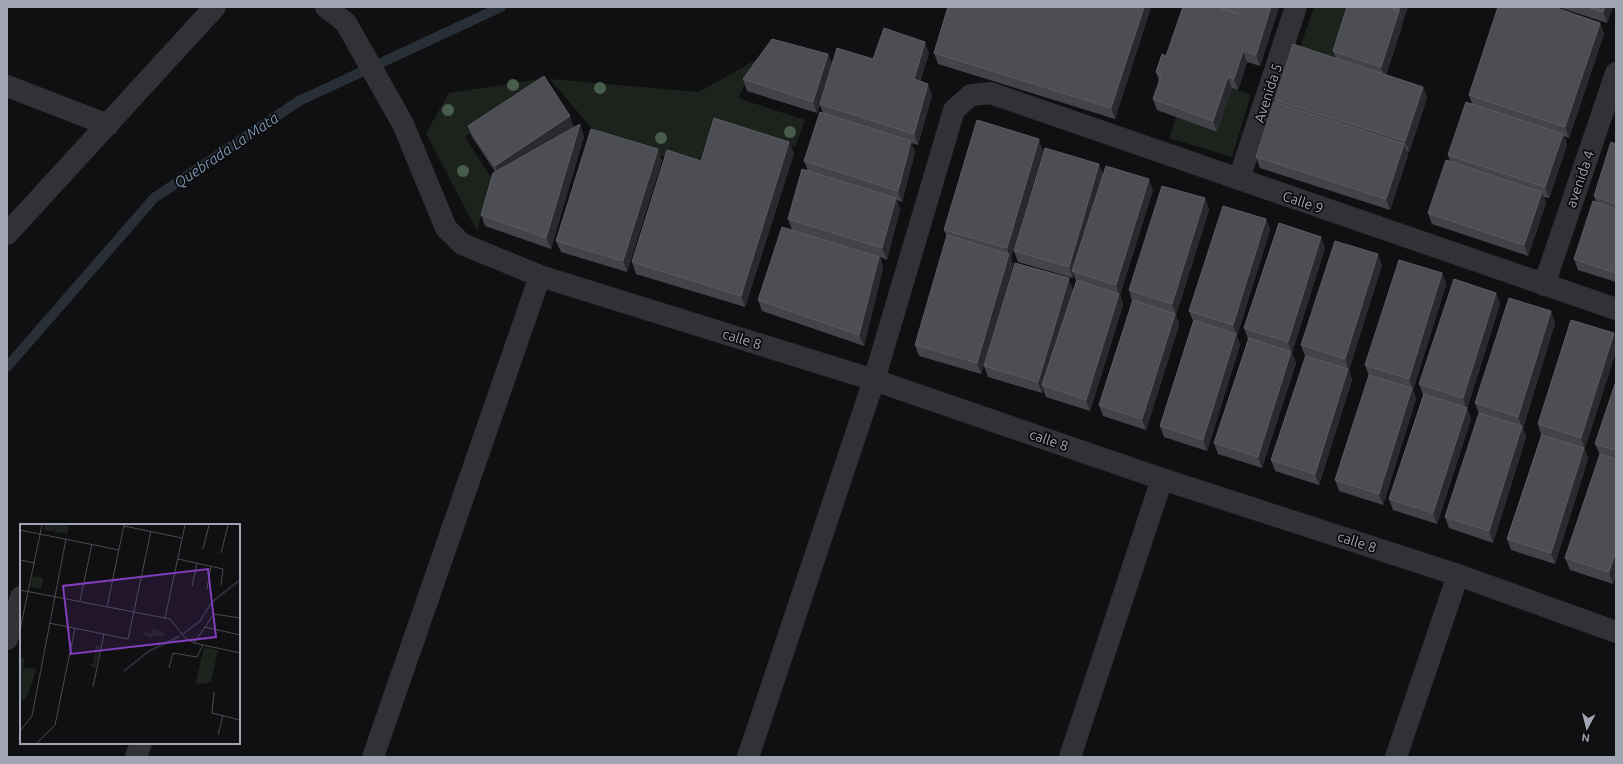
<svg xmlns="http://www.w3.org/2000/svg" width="1623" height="764" font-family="Ubuntu,sans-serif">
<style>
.green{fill:#1c231d}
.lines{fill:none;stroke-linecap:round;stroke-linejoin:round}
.stream{stroke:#282f36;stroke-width:10}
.street{stroke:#313136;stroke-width:22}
.tree{fill:#495d4c}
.wall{fill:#434349}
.shaded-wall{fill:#2a2a2e}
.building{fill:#4d4e54;stroke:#5a5b63}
.labels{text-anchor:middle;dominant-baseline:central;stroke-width:3.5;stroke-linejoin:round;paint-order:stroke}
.street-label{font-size:14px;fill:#a1a4b2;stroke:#0b0b0c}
.water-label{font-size:15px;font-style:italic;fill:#7690ae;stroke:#0b0b0c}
.inset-river{fill:none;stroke:#282f36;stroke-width:2}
.inset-road{fill:none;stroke:#4a4b51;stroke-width:1}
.view{fill:#813ebd;fill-opacity:0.15;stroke:#813ebd;stroke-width:2}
.inset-edge{fill:none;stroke:#a1a4b2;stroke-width:2}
</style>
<rect width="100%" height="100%" fill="#100f11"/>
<path class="green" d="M1314,7H1354L1337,62L1299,50Z
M759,58L738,98L805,120L795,147L713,120L698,167L598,136L550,79L699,92Z
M541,79L544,84L465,137L492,179L477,231L426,133L449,93Z
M1232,88L1251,95L1232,157L1169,138L1176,117Z"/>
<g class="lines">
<path class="stream" d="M7,367L154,198L299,101L501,7"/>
<path class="street" d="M326,7L346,23L403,124L446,228L462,244L540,276L874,380L1162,479L1458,575L1616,632
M7,86L108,125
M1239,179L1296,7
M7,234L215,7
M1544,285L1616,73
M7,639L21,597
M136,757L141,743
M373,757L540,276
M748,757L874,380L954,110L971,95L990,93L1616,309
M1070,757L1162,479
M1396,757L1458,575"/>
</g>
<g class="tree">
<circle cx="513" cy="85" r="6"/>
<circle cx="600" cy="88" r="6"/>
<circle cx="448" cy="110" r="6"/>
<circle cx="790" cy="132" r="6"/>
<circle cx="661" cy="138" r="6"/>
<circle cx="463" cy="171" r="6"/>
</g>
<path class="wall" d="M948,7H1151L1115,119L938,64L934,53Z
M1183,7H1279L1260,66L1247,62L1238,90L1232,88L1217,132L1157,110L1153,99L1159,81L1156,72L1166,56Z
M1347,7H1408L1403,21H1402L1403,23L1386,75L1423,87L1427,98L1409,152L1407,151L1408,155L1390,210L1260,168L1256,157L1277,103L1275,100L1336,58L1333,51Z
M1558,7H1613L1607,23Z
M1600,23L1604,34L1569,138L1564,136L1567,145L1549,198L1544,197L1546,203L1528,256L1432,224L1428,213L1450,161L1448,155L1472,104L1469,95Z
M929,53L920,81L932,95L918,145L911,143L915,152L902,202L897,200L900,209L887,260L880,257L883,268L864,346L762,311L758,300L792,230L788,219L808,171L804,161L823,113L820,105L817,113L747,91L743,79L828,54L832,64Z
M468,126L574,127L571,130L584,136L551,249L485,226L481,215L495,171L472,137Z
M1616,144V282L1578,270L1574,259L1596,202L1594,196Z
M1043,150L1011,258L1013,265L981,374L919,356L915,345L947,237L944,230Z
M794,153L745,307L636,274L632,262L701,161Z
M662,160L627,272L561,252L556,241Z
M1099,164L1103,175L1100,187L1153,190L1120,295L1123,305L1090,411L1046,397L1043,389L1042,393L988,377L984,366L1073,290L1076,281L1074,274L1073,278L1018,262L1014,251Z
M1205,198L1209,210L1176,315L1179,325L1146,430L1103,416L1099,405L1132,301L1129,290Z
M1266,219L1270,230L1237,336L1240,345L1207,451L1164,437L1160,426L1193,321L1189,311Z
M1325,248L1292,353L1296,363L1262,468L1218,454L1214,443L1248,339L1244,328Z
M1382,265L1349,370L1352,380L1319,485L1275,471L1271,460L1305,356L1301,345Z
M1442,273L1446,285L1413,390L1416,399L1383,505L1339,491L1335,480L1369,376L1365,365Z
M1496,293L1500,304L1467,409L1471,419L1437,524L1393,510L1389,499L1423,395L1419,384Z
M1551,311L1555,323L1523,428L1526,437L1493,543L1449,528L1445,517L1479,414L1475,403Z
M1571,320L1585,449L1588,459L1555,564L1511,550L1507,539L1541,435L1538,424Z
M1616,381V575L1613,584L1570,570L1565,558L1600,455L1595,444Z"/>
<path class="shaded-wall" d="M1144,7H1151L1115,119L1111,108Z
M1271,7H1279L1260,66L1256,55Z
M1400,7H1408L1403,21L1399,10Z
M1605,7H1613L1607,23L1603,12Z
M1399,11L1403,23L1385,78L1381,67Z
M1600,23L1604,34L1569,138L1565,127Z
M925,42L929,53L918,90L914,79Z
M1243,51L1247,62L1238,90L1234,79Z
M828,54L832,65L820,104V105L817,113L813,102Z
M1228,77L1232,88L1217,132L1213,121Z
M928,84L932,95L918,145L914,134Z
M1423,87L1427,98L1409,152L1405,141Z
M570,116L574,127L499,177L495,166Z
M580,124L584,136L551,249L546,238Z
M1563,134L1567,145L1549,198L1545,187Z
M1039,139L1043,150L1011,258L1013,265L981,374L977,363L1009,254L1007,248Z
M911,141L915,152L902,202L898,191Z
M789,142L794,153L745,307L741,296Z
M1404,144L1408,155L1390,210L1386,199Z
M658,149L662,160L627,272L623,261Z
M1099,164L1103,175L1075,271H1072L1074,274L1073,278L1069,267Z
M1149,179L1153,190L1120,295L1123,305L1090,411L1086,400L1119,294L1116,285Z
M1542,192L1546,203L1528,256L1524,245Z
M896,198L900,209L887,260L882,248Z
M1205,198L1209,210L1176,315L1172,304Z
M1266,219L1270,230L1237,336L1233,325Z
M1321,237L1325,248L1292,353L1296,363L1262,468L1258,457L1291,352L1288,342Z
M1378,254L1382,265L1349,370L1352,380L1319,485L1315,474L1348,369L1345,359Z
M879,257L883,268L864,346L859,335Z
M1442,273L1446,285L1413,390L1409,379Z
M1069,278L1073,290L1042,385L1043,389L1042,393L1038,382Z
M1496,293L1500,304L1467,409L1471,419L1437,524L1433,513L1466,408L1463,398Z
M1551,311L1555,323L1523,428L1526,437L1493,543L1489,531L1522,427L1518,417Z
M1175,314L1179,325L1146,430L1142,419Z
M1614,333L1616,338V352L1585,449L1588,459L1555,564L1551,553L1584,448L1581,438Z
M1236,334L1240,345L1207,451L1203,440Z
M1412,388L1416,399L1383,505L1379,494Z
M1616,551V575L1613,584L1609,572Z"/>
<path class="building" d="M948,7H1144L1111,108L934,53Z
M1183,7H1217L1238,14L1219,7H1271L1256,55L1243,51L1234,79L1228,77L1213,121L1153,99L1161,76L1156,72L1162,54L1166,56Z
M1347,7H1385L1399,11L1381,67L1333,51Z
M1389,7H1400L1399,10Z
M1498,7H1554L1600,23L1565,127L1469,95Z
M1588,7H1605L1603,12Z
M884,28L925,42L914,79L928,84L914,134L820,104L837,48L873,59Z
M772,39L828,54L813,102L743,79Z
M1293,44L1423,87L1405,141L1275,100Z
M544,76L570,116L495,166L468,126Z
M1274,102L1404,144L1386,199L1256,157Z
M1466,102L1563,134L1545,187L1448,155Z
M820,112L911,141L898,191L804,161Z
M714,118L789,142L741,296L632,262L667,150L701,161Z
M977,120L1039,139L1007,248L944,230Z
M580,124L546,238L481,215L493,173Z
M591,129L658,149L623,261L556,241Z
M1611,142L1616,144V204L1594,196Z
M1045,148L1099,164L1069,267L1014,251Z
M1446,160L1542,192L1524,245L1428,213Z
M1106,166L1149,179L1116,285L1072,271Z
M802,169L896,198L882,248L788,219Z
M1162,186L1205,198L1172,304L1129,290Z
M1593,201L1616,209V273L1574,259Z
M1223,206L1266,219L1233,325L1189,311Z
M1279,223L1321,237L1288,342L1244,328Z
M782,227L879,257L859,335L758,300Z
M947,235L1009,254L977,363L915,345Z
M1335,241L1378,254L1345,359L1301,345Z
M1399,260L1442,273L1409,379L1365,365Z
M1015,263L1069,278L1038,382L984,366Z
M1454,279L1496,293L1463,398L1419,384Z
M1077,280L1119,294L1086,400L1042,385Z
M1509,298L1551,311L1518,417L1475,403Z
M1133,300L1175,314L1142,419L1099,405Z
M1194,320L1236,334L1203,440L1160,426Z
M1571,320L1614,333L1581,438L1538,424Z
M1249,338L1291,352L1258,457L1214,443Z
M1306,356L1348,369L1315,474L1271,460Z
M1369,375L1412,388L1379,494L1335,480Z
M1616,381V450L1595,444Z
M1424,394L1467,408L1433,513L1389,499Z
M1479,413L1522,426L1489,531L1445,517Z
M1542,435L1584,448L1551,553L1507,539Z
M1600,454L1616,459V551L1609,572L1565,558Z"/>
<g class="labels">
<g class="street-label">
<text transform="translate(1268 93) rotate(-72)">Avenida 5</text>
<text transform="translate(1580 179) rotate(-71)">avenida 4</text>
<text transform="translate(1303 202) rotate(19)">Calle 9</text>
<text transform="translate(742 339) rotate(17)">calle 8</text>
<text transform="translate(1049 440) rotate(19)">calle 8</text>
<text transform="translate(1357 542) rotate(18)">calle 8</text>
</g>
<g class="water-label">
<text transform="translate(226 150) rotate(-34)">Quebrada La Mata</text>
</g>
</g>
<g transform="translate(20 524)">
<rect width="220" height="220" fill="#100f11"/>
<path d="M25,1H49L47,10L24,6ZM13,52L23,54L21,65L10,63ZM132,105L141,107L146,112H133L128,116L129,112L123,111L124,108L131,110ZM76,122H80L75,145L68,140H73L74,135L70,134L74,133ZM184,123L198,126L191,158L175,161ZM0,133L5,134L3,143L16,145L8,171L0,179Z" fill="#1c231d"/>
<path class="inset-river" d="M163,110L180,97L192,78L220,56M104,147L129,127L160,112"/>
<path class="inset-road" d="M104,2L162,14M0,6L99,26M183,25L189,1M201,29L208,1M158,35L203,45L201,61M0,36L15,39M172,62L177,39M187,65L191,42M0,66L150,95L165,114L174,119L220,129M60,77L72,20M87,83L104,1M145,94L165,1M29,99L108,115L131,7M185,103L220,111M0,106L22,1M174,119L194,90L220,94M149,144L153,129L177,133L183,121M73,163L84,110M194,168L192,189L220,196M0,207L12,192L46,15M198,211L203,191M17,219L35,201L55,104"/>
<path class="view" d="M188,45L196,113L51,130L43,62Z"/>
<rect width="220" height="220" class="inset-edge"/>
</g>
<rect width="1623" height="764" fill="none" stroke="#a1a4b2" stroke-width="16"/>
<g transform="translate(1587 728) rotate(187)" stroke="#0b0b0c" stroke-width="3" paint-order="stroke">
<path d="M0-3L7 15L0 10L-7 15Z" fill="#a1a4b2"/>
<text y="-6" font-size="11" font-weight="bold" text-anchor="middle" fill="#a1a4b2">N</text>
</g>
</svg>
